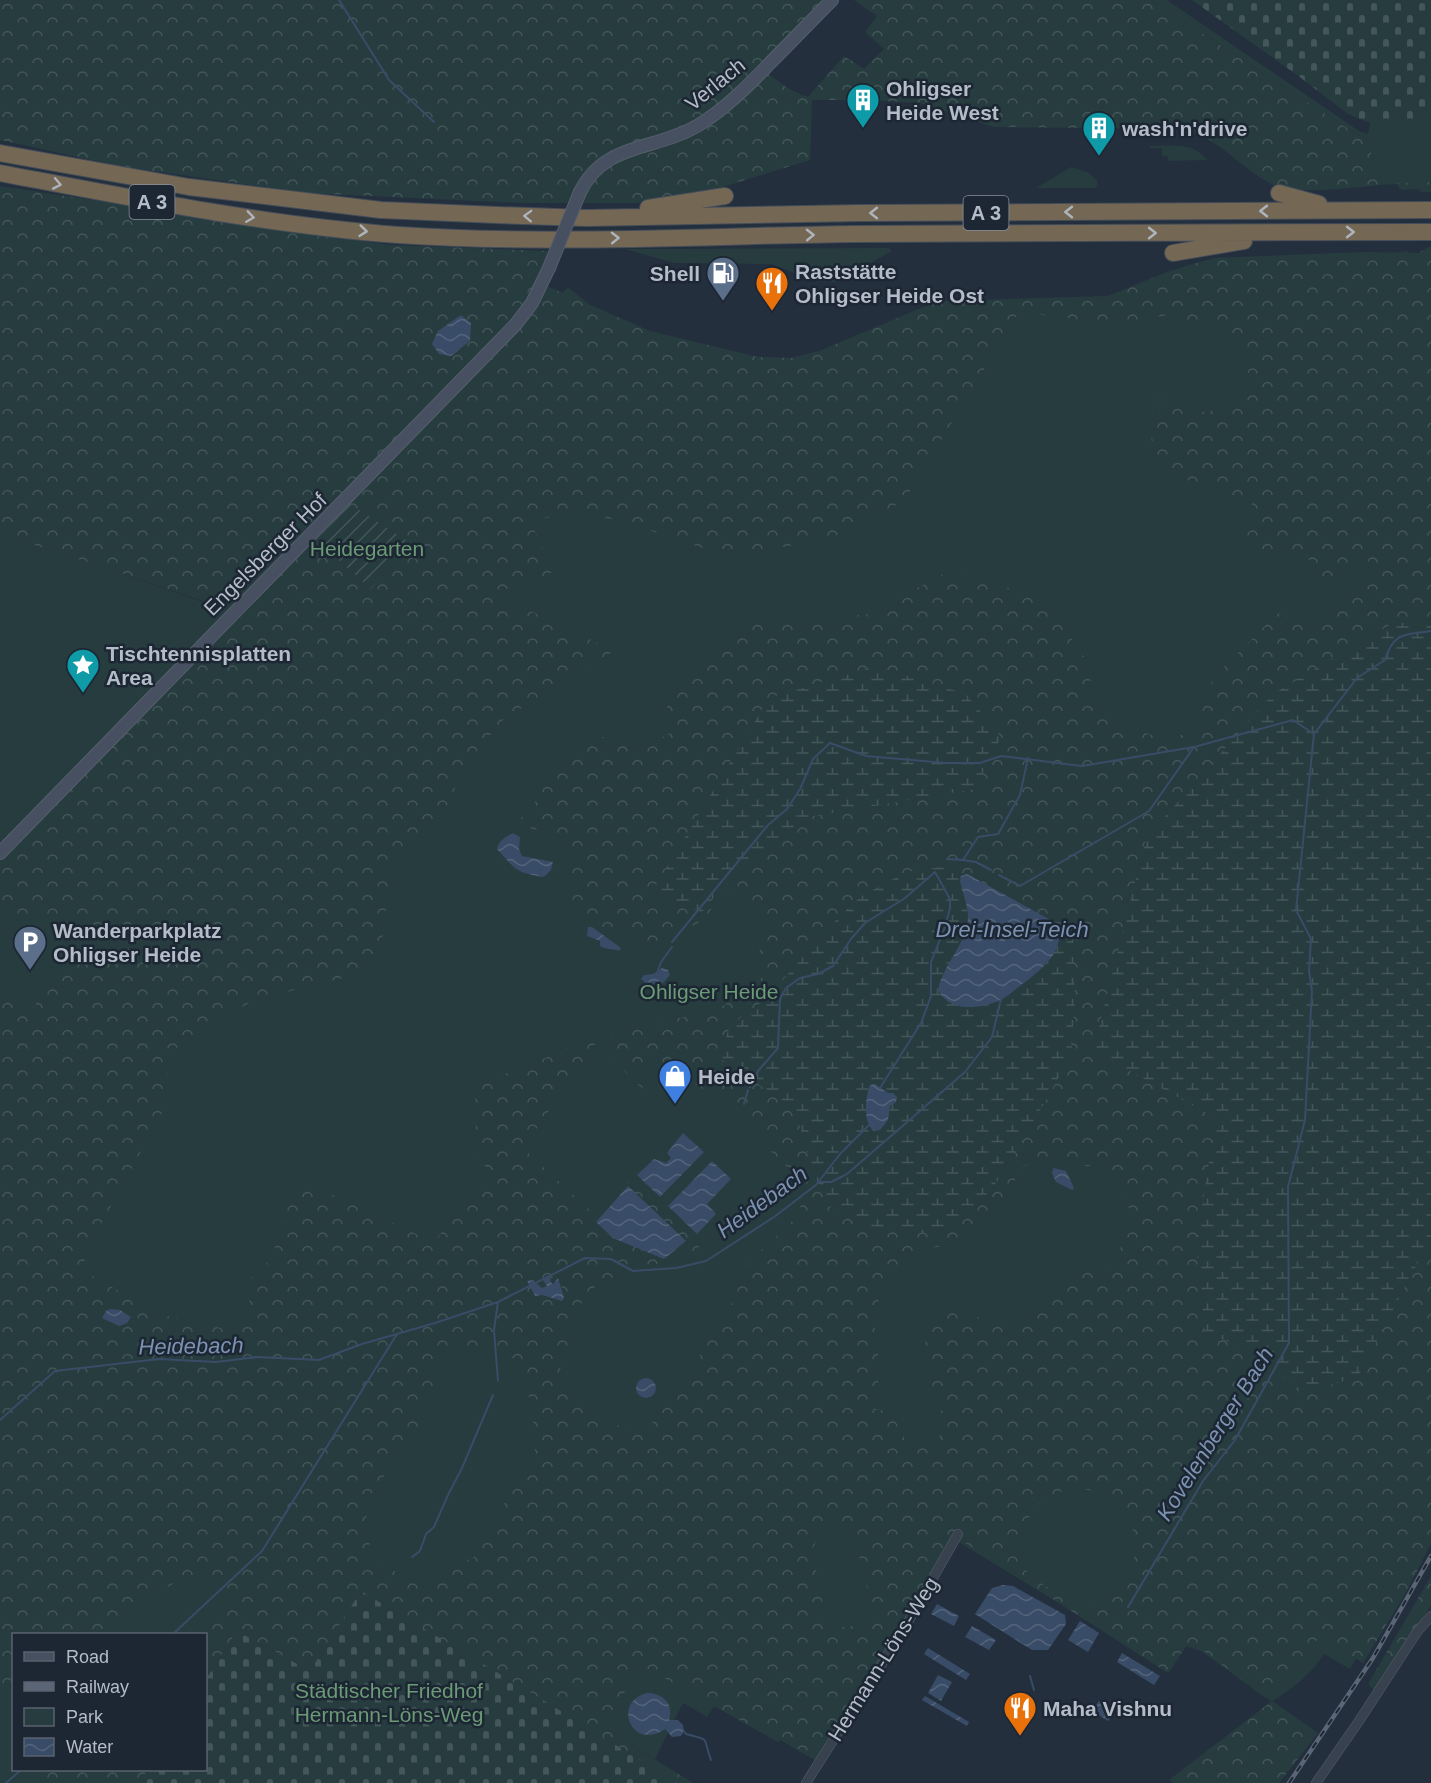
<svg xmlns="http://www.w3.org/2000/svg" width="1431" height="1783" font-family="Arial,sans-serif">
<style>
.green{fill:#263c3f}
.forest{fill:url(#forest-crowns);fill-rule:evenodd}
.wetland{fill:url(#wetland-marsh);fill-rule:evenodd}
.cemetery{fill:url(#cemetery-stones)}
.garden{fill:url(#garden-furrows)}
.water{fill:url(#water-waves)}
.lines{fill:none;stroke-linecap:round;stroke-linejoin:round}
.stream{stroke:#394c67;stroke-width:2}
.street-casing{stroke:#565f6c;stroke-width:10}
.secondary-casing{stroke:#565f6c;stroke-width:14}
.highway-casing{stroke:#434c59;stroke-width:18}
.street{stroke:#38414e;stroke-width:9}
.secondary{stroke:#465061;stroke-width:12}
.highway{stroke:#746855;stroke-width:16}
.rail-casing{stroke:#5a6575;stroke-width:4.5}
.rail{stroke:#1d2633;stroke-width:2;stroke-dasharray:7;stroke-linecap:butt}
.secondary-bridge-casing{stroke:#565f6c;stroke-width:14;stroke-linecap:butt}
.secondary-bridge{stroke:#465061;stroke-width:12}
.oneway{stroke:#aeb4bd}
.labels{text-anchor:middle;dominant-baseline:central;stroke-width:5;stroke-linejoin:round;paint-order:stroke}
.shield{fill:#1d2633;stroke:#878f9c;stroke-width:1.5}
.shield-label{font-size:20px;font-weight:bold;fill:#b4bcc9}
.street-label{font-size:21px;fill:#b4bcc9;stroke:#1d2633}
.poi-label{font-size:21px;font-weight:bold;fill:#b4bcc9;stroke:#1d2633;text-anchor:start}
.park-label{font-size:21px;fill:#6b9a76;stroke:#1d2633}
.water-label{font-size:22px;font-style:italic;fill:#7c92b1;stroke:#1d2633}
</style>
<defs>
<pattern id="forest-crowns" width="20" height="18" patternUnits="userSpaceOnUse" patternTransform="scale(1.5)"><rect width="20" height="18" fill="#263c3f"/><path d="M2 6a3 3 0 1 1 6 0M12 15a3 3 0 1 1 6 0" fill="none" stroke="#435659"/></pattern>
<pattern id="wetland-marsh" width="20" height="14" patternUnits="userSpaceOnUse" patternTransform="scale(1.5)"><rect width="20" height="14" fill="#263c3f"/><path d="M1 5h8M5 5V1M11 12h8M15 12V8" fill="none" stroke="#435659"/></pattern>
<pattern id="cemetery-stones" width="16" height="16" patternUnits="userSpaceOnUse" patternTransform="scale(1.5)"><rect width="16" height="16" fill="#263c3f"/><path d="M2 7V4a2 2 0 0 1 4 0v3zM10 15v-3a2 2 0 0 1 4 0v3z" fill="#435659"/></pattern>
<pattern id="garden-furrows" width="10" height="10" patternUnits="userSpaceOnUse" patternTransform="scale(1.5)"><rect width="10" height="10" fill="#263c3f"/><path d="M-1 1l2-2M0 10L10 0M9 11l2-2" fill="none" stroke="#435659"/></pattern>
<pattern id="water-waves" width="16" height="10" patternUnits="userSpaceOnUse" patternTransform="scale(1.5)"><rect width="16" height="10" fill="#394c67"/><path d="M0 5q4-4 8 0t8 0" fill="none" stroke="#53647b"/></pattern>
</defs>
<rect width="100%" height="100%" fill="#242f3e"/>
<path class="green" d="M1151,0H1167L1359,131L1368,134L1370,123H1431V182L1382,185L1367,141Z
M1150,146C1170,146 1195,142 1207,160L1169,161L1167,156H1162V148H1150Z
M1071,167L1087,172L1097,180V186L1095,188H1036Z
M888,248L892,251L837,282H818L772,264L674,263L625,249Z
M1408,251L1413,260L1384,1611L1350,1669L1324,1654C1311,1675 1292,1688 1272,1702L1201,1651L1186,1646L1170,1671L952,1538L816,1761L780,1740L778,1742L715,1705L707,1717L683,1703L655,1759L448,1633L14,1634V1770H141L132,1783H0V863L568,287L610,321L727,389L1019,311L1030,313L1359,257Z
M0,534L115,571L220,608L225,615L0,846Z"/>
<path class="forest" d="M0,0H839L769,74C781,84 792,92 808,97L844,56L864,69L884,49L865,32L877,16L854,0H1151L1367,141L1382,185C1355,187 1294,196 1271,184C1241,168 1219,139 1186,129L994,127L920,103L866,100H812L810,160L700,194L654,203H518L307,193L120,166L0,140Z
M1431,182V192H1422L1418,189L1402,190L1398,187V183Z
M0,186L389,245L548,251L538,280L549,287L650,331L758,357L791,358L819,351L938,301L1108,296L1167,272L1213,258L1364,252L1418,253L1431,246V1543L1407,1591L1363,1663L1320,1636L1294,1674L1264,1697L1190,1641L1168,1673L953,1535L868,1678L816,1760L780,1738L778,1742L639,1664L606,1729L693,1783H677L601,1736L310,1671L237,1631L206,1679V1634H202L228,1596L203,1576L182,1578L94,1634H14L13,1686L0,1694V991L33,1008L74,951L68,947L70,941L24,913L22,917L15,913L0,926V846L225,615L220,607L115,571L0,534ZM1019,312L1115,324L1168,315L1185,322L1207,325L1238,345L1251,380L1240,407L1193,413L1160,397L1148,423L1158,469C1190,480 1220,495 1252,503L1246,527L1245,541L1258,554L1264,557L1287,550L1317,563V575L1325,580L1337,579L1364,556L1367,557L1369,563L1367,571C1354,586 1322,630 1298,623C1293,622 1287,616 1283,613L1277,614L1213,678L1197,727L1169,741L1099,717L1085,658L1058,620L1029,596L996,583L967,578L951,570L869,614L737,626L669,701L667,708L674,722L672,732L654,742L608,739L595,734L573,748L555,763L538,799L525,812L517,825L570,838L573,918L629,936L633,947H656L705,919L717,899L727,894C741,901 764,912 764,930C764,937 760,946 759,954L769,972L722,1007L703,1014L655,1022L570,1047L523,1068L475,1083L476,1152L491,1176L433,1242L307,1183L287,1209L271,1259L248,1281L250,1309L225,1329L163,1315L95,1278L83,1268L87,1250L167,1104L168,1053L249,1003L308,986L357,975L381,948L392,862L436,830L466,764L504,719L614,651L550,620L493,594L554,572L529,519L579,515L619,520L714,552L749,554L833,537L904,501ZM967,874L1008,897L1041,970L938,990ZM596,1043L651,1097L655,1092L640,1078L644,1062L649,1055L771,1133L766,1147L792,1172L798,1183L801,1213L733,1277L732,1303L675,1396L647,1429L616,1425L568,1385L560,1370C565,1356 579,1304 585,1296C608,1269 672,1261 705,1255L696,1243L629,1181L596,1216L523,1148ZM1051,1159L1070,1166H1094L1120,1176L1121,1192L1127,1206L1139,1217V1221L1133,1225L1111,1264L1084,1266L1064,1285L1052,1304L1029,1318L1004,1325L968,1314L951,1306H944L937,1310L928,1329L922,1358L924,1363L931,1366L933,1400L942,1409L937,1420L940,1439L935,1443L911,1445L905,1439L891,1413L873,1408L880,1372L874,1318L883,1284L902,1259L924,1249L968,1242L990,1219L1024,1166ZM533,1280L542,1288L550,1282L553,1284L561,1283L564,1298L556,1300L542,1295ZM470,1347L523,1361L537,1446L474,1557L436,1575L407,1578L371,1558L365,1503L423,1421L418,1389L440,1390L429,1364ZM1076,1488C1090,1490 1104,1492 1115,1501C1149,1531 1139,1594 1091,1602C1072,1605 1047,1588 1033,1577C1010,1561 1022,1520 1039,1504C1049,1494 1063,1491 1076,1488ZM850,1521L867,1588L873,1624L832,1628L824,1610L812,1549L823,1532Z
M1431,1576V1605L1407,1644L1374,1690L1368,1684Z
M1272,1701L1318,1733L1279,1783H1173L1169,1780Z
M52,1770H148L139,1783H35Z"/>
<path class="wetland" d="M1431,620V1237L1358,1377L1300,1393L1253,1351L1205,1333L1196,1242L1216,1118L1093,1051L1146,838L1273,694L1391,624Z
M876,666L966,694L1001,737L975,789L808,817L721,889L702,912L660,901L656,885L769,698Z
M942,867L958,868L968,914L964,934L940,980L938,990L962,1007L1059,929L1056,923L1073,931L1075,1000L1071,1056L1004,1173L971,1213L943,1234L865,1228L829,1206L812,1170L800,1126L784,1101L723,1061L722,1049L729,1028L741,1017L766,999L833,923L860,897L906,872ZM880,1087L896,1102L890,1106L888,1120L880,1130L870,1128L867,1123L866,1104Z"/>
<path class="cemetery" d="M1192,0H1431V123H1370L1348,114L1301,78Z
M361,1591L543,1700L677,1783H139L148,1770H206V1679L237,1631L310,1671Z"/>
<path class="garden" d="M350,504L409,542L371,589L316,540Z"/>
<path class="water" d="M461,315L471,323L470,341L451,356L439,354L432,344L438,331Z
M513,833L520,837L519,849L522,856L553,862L551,870L544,877C516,873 515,869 497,849C498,841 507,836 513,833Z
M967,874L1056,923C1068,949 1042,969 1024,983C1016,988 1009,996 1001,1000C980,1009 950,1013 938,990C943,964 969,942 968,914C967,903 962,891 960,881L961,876Z
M588,927H592L621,948L619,951C612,948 607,950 600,946V941L587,936Z
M662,968L668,970L670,975L663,983L655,987L654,985L649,986L641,979L644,975L653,974Z
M875,1084L888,1093H893L897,1097L896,1102L890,1106L888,1120L880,1130L874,1131C863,1123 865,1098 870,1085Z
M683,1133L704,1152L660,1197L637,1175L654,1159L666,1163L671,1158L667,1153Z
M712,1161L731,1179L707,1204L716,1214L697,1234L668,1206Z
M1053,1168L1066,1171L1074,1188L1072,1190L1056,1182L1052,1173Z
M628,1186L686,1241L664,1259L613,1238L596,1222Z
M546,1276L551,1277L550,1281L553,1284L558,1278L564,1298L562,1301L542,1295L535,1296L527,1281L533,1280L542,1288L547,1286L543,1280Z
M110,1309L120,1310L131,1317L127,1323L119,1326L102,1318L106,1311Z
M636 1388a10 10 0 1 1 20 0a10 10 0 1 1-20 0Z
M1003,1585L1013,1586L1065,1615L1066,1624L1048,1650H1032L975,1614L992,1588Z
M937,1604L959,1616L954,1626L931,1614Z
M1080,1621L1099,1633L1088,1652L1068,1640Z
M972,1626L996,1640L989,1650L965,1637Z
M928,1648L970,1674L966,1680L924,1654Z
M1122,1653L1160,1676L1154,1685L1117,1662Z
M938,1675L952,1682L941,1701L928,1693Z
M647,1693C663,1693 674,1704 669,1720H678L683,1725L684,1731L681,1736L672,1737L665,1729C632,1752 611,1702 647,1693Z
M925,1696L969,1722L967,1726L922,1700Z
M1099,1701L1115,1711L1108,1721L1092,1711Z"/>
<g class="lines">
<path class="stream" d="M339,0L389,80L434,122
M947,859L963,860L978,837L998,834L1020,795L1028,758
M963,860L976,862L991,870
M999,875L1020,886L1149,811L1194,747
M672,942L768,825L787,809L800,789L813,759L830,743L866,756L946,763H980L1001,756L1082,766L1194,747L1293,720L1314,734L1357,678L1385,660C1394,631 1405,635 1431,631
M658,970L661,962L672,947
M750,1087L758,1071L778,1048L780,999L786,988L800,978L818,974L833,966L851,939L865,923L905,898L935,872L950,899V908L945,927L931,962V996L921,1023L880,1088
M744,1104L748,1090
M818,1182H831L847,1174L965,1072L992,1037L1001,999
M498,1381L494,1330L498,1302
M0,1420L55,1371L159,1359L216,1362L257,1357L319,1360L362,1344L435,1323L498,1302L585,1258L611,1259L633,1271L676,1268L706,1261L774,1217L816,1185L840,1154L869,1125
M412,1557L420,1551L426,1534L434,1527L448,1495L462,1468L493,1395
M1128,1607L1203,1481L1235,1440L1289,1343L1288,1187L1305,1120L1312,991L1309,971L1311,939L1296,910L1314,734
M173,1634L262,1551L397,1334
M1030,1676L1034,1690
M684,1731L686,1734C712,1741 702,1736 711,1760
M6,1783L21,1770"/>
<g class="street-casing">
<path id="street" d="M806,1783L905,1627L958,1534
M1316,1783L1359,1721L1417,1632L1431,1616"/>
</g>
<g class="secondary-casing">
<path id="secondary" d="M580,192C605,142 654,151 697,126C724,110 748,86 770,63C791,42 811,21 832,0
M0,853L516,324L532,303L549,268"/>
</g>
<g class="highway-casing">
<path id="highway" d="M0,153L189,187L381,210L497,215L586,218L861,213L1431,210
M0,173C132,198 265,225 399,235C550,245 702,236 854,234C1046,232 1239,233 1431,232
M1279,193L1319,204
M648,208L725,196
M1173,253L1244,241"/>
</g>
<use href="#street" class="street"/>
<use href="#secondary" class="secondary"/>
<use href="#highway" class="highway"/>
<g class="rail-casing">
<path id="rail" d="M1289,1783L1373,1658L1431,1556"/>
</g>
<use href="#rail" class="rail"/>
<g class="secondary-bridge-casing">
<path id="secondary-bridge" d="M549,268L580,192"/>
</g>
<use href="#secondary-bridge" class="secondary-bridge"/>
</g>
<defs><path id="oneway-chevron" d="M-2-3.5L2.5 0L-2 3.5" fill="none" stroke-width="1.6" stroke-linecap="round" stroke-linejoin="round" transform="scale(1.5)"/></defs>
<g class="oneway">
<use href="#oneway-chevron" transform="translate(57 184) rotate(11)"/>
<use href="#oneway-chevron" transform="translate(1264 211) rotate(180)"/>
<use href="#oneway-chevron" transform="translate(1069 212) rotate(180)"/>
<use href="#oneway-chevron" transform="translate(874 213) rotate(180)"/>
<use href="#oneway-chevron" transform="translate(528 216) rotate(-178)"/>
<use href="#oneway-chevron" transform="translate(250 217) rotate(8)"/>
<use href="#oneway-chevron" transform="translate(363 231) rotate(6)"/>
<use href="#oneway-chevron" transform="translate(1350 232)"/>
<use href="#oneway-chevron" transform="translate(1152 233)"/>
<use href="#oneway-chevron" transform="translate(810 235) rotate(-1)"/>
<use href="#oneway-chevron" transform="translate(615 238) rotate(-1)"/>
</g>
<defs>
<g id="building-pin" transform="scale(1.725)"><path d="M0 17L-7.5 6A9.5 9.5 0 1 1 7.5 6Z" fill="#0f9aa8" stroke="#1d2633"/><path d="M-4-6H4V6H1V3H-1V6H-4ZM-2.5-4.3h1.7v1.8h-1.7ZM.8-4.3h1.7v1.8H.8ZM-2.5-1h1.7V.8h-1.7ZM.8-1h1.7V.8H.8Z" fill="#fff"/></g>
<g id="fuel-pin" transform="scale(1.725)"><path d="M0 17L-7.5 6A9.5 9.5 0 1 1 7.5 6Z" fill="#5c6f8a" stroke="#1d2633"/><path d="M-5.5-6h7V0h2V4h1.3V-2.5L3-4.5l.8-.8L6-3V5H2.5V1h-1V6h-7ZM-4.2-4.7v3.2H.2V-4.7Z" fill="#fff"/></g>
<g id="restaurant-pin" transform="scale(1.725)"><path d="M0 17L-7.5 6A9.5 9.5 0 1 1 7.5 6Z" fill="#e8710a" stroke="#1d2633"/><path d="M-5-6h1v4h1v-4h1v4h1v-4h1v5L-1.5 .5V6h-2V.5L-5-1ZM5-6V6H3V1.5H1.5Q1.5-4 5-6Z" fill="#fff"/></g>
<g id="sight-pin" transform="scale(1.725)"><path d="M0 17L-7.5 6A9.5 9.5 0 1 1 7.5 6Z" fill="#0f9aa8" stroke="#1d2633"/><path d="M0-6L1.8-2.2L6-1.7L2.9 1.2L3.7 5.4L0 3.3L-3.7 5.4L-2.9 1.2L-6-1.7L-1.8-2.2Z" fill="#fff"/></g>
<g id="parking-pin" transform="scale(1.725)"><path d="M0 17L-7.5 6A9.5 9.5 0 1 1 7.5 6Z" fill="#5c6f8a" stroke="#1d2633"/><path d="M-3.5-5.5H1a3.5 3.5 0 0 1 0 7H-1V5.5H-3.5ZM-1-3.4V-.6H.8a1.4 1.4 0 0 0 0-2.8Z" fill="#fff"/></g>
<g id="shop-pin" transform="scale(1.725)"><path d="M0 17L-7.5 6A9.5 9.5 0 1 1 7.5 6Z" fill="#3f7fe0" stroke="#1d2633"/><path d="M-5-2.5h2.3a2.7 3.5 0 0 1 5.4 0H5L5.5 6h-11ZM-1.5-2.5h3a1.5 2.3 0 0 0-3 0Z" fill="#fff"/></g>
</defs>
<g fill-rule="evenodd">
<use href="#building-pin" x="863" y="100"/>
<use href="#building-pin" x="1099" y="128"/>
<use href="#fuel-pin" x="723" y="273"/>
<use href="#restaurant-pin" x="772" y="283"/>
<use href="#sight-pin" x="83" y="665"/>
<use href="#parking-pin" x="30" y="942"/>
<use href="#shop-pin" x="675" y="1076"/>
<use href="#restaurant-pin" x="1020" y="1708"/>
</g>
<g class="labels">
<g class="shield">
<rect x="129.5" y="185" width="45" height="34" rx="4.5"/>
<rect x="963.5" y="196" width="45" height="34" rx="4.5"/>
</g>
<g class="shield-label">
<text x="152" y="202">A 3</text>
<text x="986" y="213">A 3</text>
</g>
<g class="street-label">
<text transform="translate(715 84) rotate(-39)">Verlach</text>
<text transform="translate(265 554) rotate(-45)">Engelsberger Hof</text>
<text transform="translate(883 1659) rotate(-58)">Hermann-Löns-Weg</text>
</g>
<g class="poi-label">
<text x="886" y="88">Ohligser<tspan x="886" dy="24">Heide West</tspan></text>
<text x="1122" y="128">wash'n'drive</text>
<text x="795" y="271">Raststätte<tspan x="795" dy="24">Ohligser Heide Ost</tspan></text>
<text x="700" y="273" text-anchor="end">Shell</text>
<text x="106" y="653">Tischtennisplatten<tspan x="106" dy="24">Area</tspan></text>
<text x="53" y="930">Wanderparkplatz<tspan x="53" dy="24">Ohligser Heide</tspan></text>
<text x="698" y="1076">Heide</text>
<text x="1043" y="1708">Maha Vishnu</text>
</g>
<g class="park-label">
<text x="367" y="548">Heidegarten</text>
<text x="709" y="991">Ohligser Heide</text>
<text x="389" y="1690">Städtischer Friedhof<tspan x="389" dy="24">Hermann-Löns-Weg</tspan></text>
</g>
<g class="water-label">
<text x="1012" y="929">Drei-Insel-Teich</text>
<text transform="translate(762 1202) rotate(-36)">Heidebach</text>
<text transform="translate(191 1346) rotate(-1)">Heidebach</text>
<text transform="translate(1215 1434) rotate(-58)">Kovelenberger Bach</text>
</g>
</g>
<rect x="12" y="1633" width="195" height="138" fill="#1d2633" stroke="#59626f" stroke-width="1.5"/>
<rect x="24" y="1652" width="30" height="9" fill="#465061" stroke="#59626f" stroke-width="1.5"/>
<text x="66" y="1663" font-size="18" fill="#b4bcc9">Road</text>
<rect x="24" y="1682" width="30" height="9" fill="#5a6575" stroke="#59626f" stroke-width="1.5"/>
<text x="66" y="1693" font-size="18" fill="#b4bcc9">Railway</text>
<rect x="24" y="1708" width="30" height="18" fill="#263c3f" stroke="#59626f" stroke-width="1.5"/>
<text x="66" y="1723" font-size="18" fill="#b4bcc9">Park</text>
<rect x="24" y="1738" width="30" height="18" fill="url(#water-waves)" stroke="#59626f" stroke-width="1.5"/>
<text x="66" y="1753" font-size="18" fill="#b4bcc9">Water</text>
</svg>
